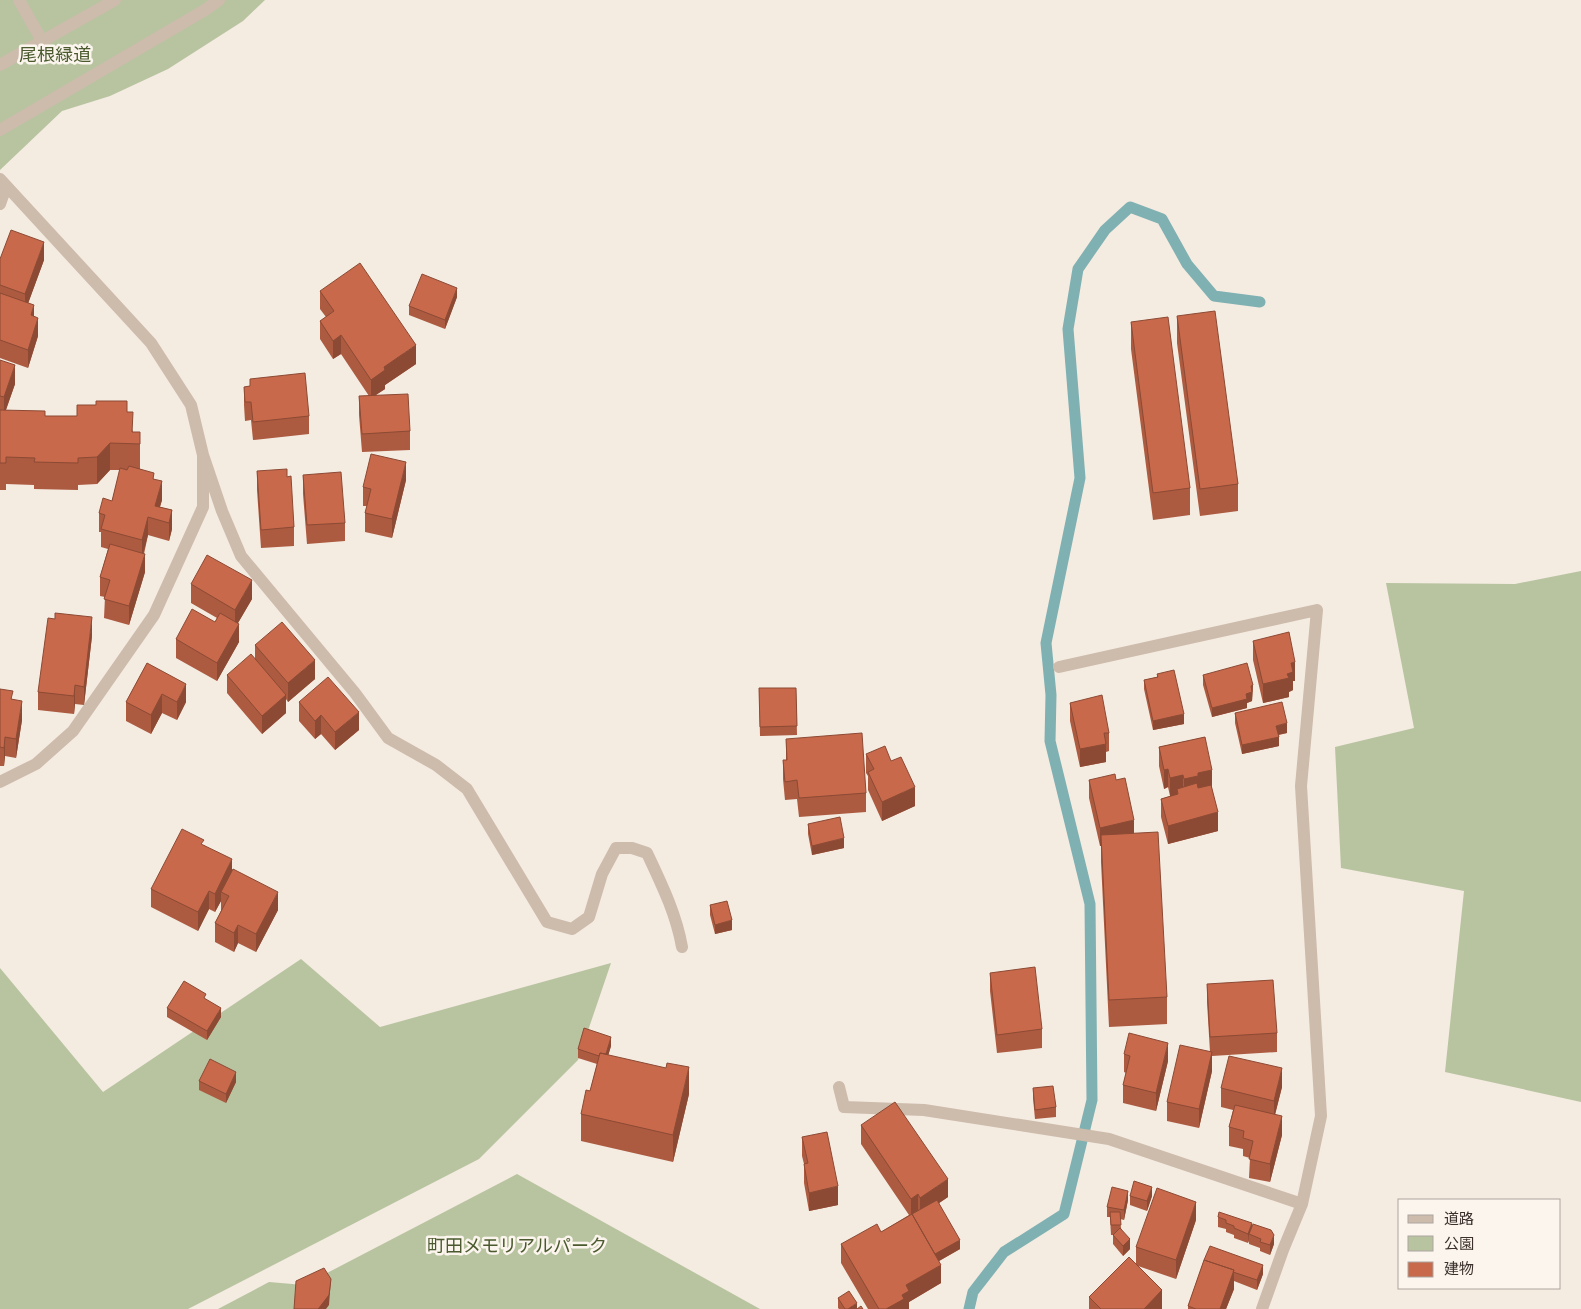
<svg xmlns="http://www.w3.org/2000/svg" width="1581" height="1309" font-family="Signika,'Noto Sans JP',sans-serif">
<style>
.green{fill:#b8c4a0}
.lines{fill:none;stroke-linecap:round;stroke-linejoin:round}
.stream{stroke:#7fb0b2;stroke-width:11}
.street{stroke:#cdbbac;stroke-width:12}
.wall{fill:#ac5a40}
.shaded-wall{fill:#8c4a34}
.building{fill:#c8694b;stroke:#8c4a34}
.labels{text-anchor:middle;dominant-baseline:central;stroke-width:5;stroke-linejoin:round;paint-order:stroke}
.park-label{font-size:18px;fill:#4a5a2e;stroke:#fbf5ee}
</style>
<rect width="100%" height="100%" fill="#f4ebe1"/>
<path class="green" d="M0,0H265L243,21L168,69L110,96L62,111L0,170Z
M1581,571V1102L1445,1072L1464,891L1341,868L1335,747L1414,728L1386,583L1515,584Z
M301,959L380,1027L611,963L578,1060L479,1159L188,1309H0V968L103,1092Z
M517,1174L760,1309H218L269,1282L304,1285Z"/>
<g class="lines">
<path class="stream" d="M969,1309L973,1292L1004,1252L1064,1214L1092,1100L1090,904L1050,741L1051,695L1046,643L1080,478L1068,329L1078,269L1105,230L1130,207L1162,219L1187,264L1214,296L1260,302"/>
<path class="street" d="M19,0L42,41
M0,65L115,0
M0,130L205,10L219,0
M0,179L151,343L191,405L203,455V507L154,615L73,731L36,764L0,782
M0,204L6,187
M203,455L222,511L241,556L355,693L388,738L436,765L467,789L547,922L572,929L589,917L602,874L616,848H632L647,853C661,883 676,913 682,947
M1059,667L1317,610L1301,786L1321,1116L1302,1204L1283,1250L1262,1309
M839,1087L844,1107L924,1110L1109,1139L1302,1204"/>
</g>
<path class="wall" d="M0,259L44,260L28,303L34,316L38,336L28,368L0,358Z
M320,291L416,364L385,385V389L376,395L410,431V450L362,452L359,415V396H369L341,354L333,359L320,339V321L326,317L320,309Z
M457,297L445,329L409,315V306Z
M1177,316L1238,484V511L1200,516L1177,343Z
M1131,322L1190,488V515L1153,520L1131,349Z
M0,360L15,384L6,410L45,416H77L127,412L133,432H140V469L154,479L162,500L160,507L172,510V529L169,541L148,535L144,554L145,572L129,625L104,618L105,597L100,596V577L108,549L101,547V532H99V513L112,501L120,470H110L97,484L78,485V490L34,489V485L6,484V490H0Z
M250,379L309,416V434L253,440L251,420L245,421L244,405V387L250,386Z
M257,471L287,477L294,527V546L261,548L257,490Z
M303,475L345,523V541L307,544L303,494Z
M406,480L392,538L365,532V513L367,506H363V487Z
M191,584L252,599L238,623L239,642L217,681L176,658V639L215,622L217,618L191,603Z
M92,636L84,705L75,704L74,714L38,710V692Z
M1253,641L1295,681H1293V690L1289,692V697L1263,703L1253,660Z
M255,645L315,679L288,702L286,699V713L262,734L227,693V675L255,659Z
M147,663L186,702L177,720L162,713L151,734L126,721V702Z
M1157,674L1184,724L1153,730L1144,689V680L1157,677Z
M1203,675L1253,685L1252,701L1247,703V708L1212,717L1203,685Z
M759,688H796L797,735L760,736Z
M0,689L13,700L22,720L16,758L5,756L4,766H0Z
M299,702L359,730L335,750L321,734L315,739L299,721Z
M1070,703L1109,733V751L1106,752V762L1080,767L1070,721Z
M1235,713L1287,733L1279,735V746L1242,754L1235,723Z
M1205,737L1218,831L1168,844L1161,817V799L1170,796L1168,787L1164,789L1159,766V747Z
M786,739L866,793V812L799,817L797,799L785,800L783,779V760H786Z
M866,754L915,806L882,821L868,790V776L866,773Z
M1089,780H1116L1134,833L1167,997V1024L1109,1027L1101,862V846H1100L1089,798Z
M808,824L844,848L812,855L808,834Z
M204,845L278,910L256,952L238,943L234,952L215,942V923L221,911V901L215,912L209,909L198,931L151,907V889Z
M710,905L732,930L715,934L710,915Z
M990,973L1042,1029V1048L997,1053L990,991Z
M1207,984L1277,1033V1052L1212,1056V1071L1199,1128L1167,1121V1102L1210,1052L1207,1002Z
M206,999L221,1017L207,1040L167,1017V1008Z
M611,1046L608,1055L689,1094L673,1162L581,1141V1114L590,1091L597,1064L578,1058V1049Z
M1124,1054L1168,1061L1156,1111L1123,1103V1085L1126,1073L1124,1072Z
M199,1081L236,1082L226,1103L199,1090Z
M1282,1087L1275,1114L1282,1135L1270,1182L1249,1178L1250,1158L1243,1156V1149L1229,1146V1127L1233,1110L1221,1107V1088Z
M1033,1088L1056,1107V1117L1035,1119L1033,1098Z
M861,1125L948,1197L939,1203L960,1249L939,1261L941,1283L909,1302V1309H868L841,1263V1244L881,1232L909,1215L861,1144Z
M802,1137L838,1205L809,1211L804,1183V1164L802,1156Z
M1130,1196H1152L1147,1211L1130,1205Z
M1128,1200L1124,1220L1120,1219L1121,1228L1130,1249L1123,1256L1113,1244V1235H1111L1110,1217H1107V1207Z
M1218,1217L1252,1227L1274,1244L1270,1255L1260,1251V1248L1249,1244V1241L1248,1243L1234,1238V1235L1226,1232V1229L1218,1227Z
M1196,1220L1176,1279L1138,1266L1162,1290V1309H1089V1297L1136,1264V1247Z
M1204,1260L1263,1274L1257,1290L1234,1281V1289L1226,1309H1188V1306Z
M838,1298L857,1309H839L838,1308Z"/>
<path class="shaded-wall" d="M44,242V260L25,312V294Z
M457,288V297L445,329V320Z
M34,305V324L31,315Z
M38,318V336L28,368V350Z
M341,335V354L333,359V341Z
M416,345V364L385,385V389L371,398V380L384,367Z
M15,365V384L4,415V397Z
M110,443V470L97,484V457Z
M406,462V480L392,538V519Z
M162,481V500L156,519L155,506Z
M172,510V529L169,541V523Z
M148,517V535L142,558V540Z
M145,554V572L129,625V606Z
M252,580V599L235,628V610Z
M92,617V636L84,705V687Z
M239,624V642L217,681V663Z
M315,660V679L288,702V683Z
M1295,662V681H1293V690L1289,692V697L1263,703V684L1287,674L1291,663Z
M186,684V702L177,720V702Z
M75,685V704L74,714V696Z
M1253,685L1252,701L1247,703V708L1212,717V708Z
M162,694V713L151,734V715Z
M286,695V713L262,734V716Z
M22,701V720L16,758V739Z
M359,712V730L335,750V732Z
M1184,714V724L1153,730V721Z
M321,715V734L315,739V721Z
M1287,723V733L1276,735V726Z
M5,737V756L4,766V748Z
M1279,737V746L1242,754V745Z
M1106,744V762L1080,767V749Z
M1168,769V787L1164,789V770Z
M1212,770V788L1198,791V773Z
M1183,775V794L1177,789V795L1170,797V778Z
M1198,776V794L1184,798V779Z
M915,787V806L882,821V802Z
M1218,812V831L1168,844V826Z
M1134,820V839L1101,835V846H1100V828Z
M844,838V848L812,855V846Z
M232,859V878L221,892V901L215,912V894Z
M209,891V909L198,931V912Z
M278,892V910L256,952V934Z
M732,920V930L715,934V925Z
M238,925V943L234,952V933Z
M221,1008V1017L207,1040V1031Z
M611,1037V1046L605,1067V1057Z
M1168,1043V1061L1156,1111V1093Z
M1212,1052V1071L1199,1128V1109Z
M689,1067V1094L673,1162V1135Z
M1282,1068V1087L1274,1119V1101Z
M236,1072V1082L226,1103V1094Z
M1282,1116V1135L1270,1182V1164Z
M948,1179V1197L920,1216V1198Z
M838,1186V1205L809,1211V1193Z
M1152,1187V1196L1147,1211V1201Z
M1128,1191V1200L1124,1220V1210Z
M918,1194V1213L911,1217V1199Z
M1196,1202V1220L1176,1279V1260Z
M1252,1223V1233L1249,1234L1248,1243V1234Z
M1274,1235V1244L1270,1255V1245Z
M1130,1239V1249L1123,1256V1246Z
M960,1240V1249L932,1265V1255Z
M941,1265V1283L909,1302V1309H886L902,1295L906,1285Z
M1263,1265V1274L1257,1290V1280Z
M1234,1270V1289L1226,1309H1220Z
M331,1279L329,1305L326,1309H318Z
M1162,1290V1309H1144Z
M857,1303V1309H848Z"/>
<path class="building" d="M11,230L44,242L25,294L0,285V259Z
M360,263L416,345L384,367L385,370L371,380L341,335L333,341L320,321L334,311L320,291Z
M422,274L457,288L445,320L409,306Z
M0,293L34,305L31,315L38,318L28,350L0,340Z
M1215,311L1238,484L1200,489L1177,316Z
M1168,317L1190,488L1153,493L1131,322Z
M0,360L15,365L4,397L0,396Z
M305,373L309,416L253,422L251,402H245L244,387L250,386V379Z
M408,394L410,431L362,434L359,396Z
M96,401H127V412H133L132,432H140V444L110,443L97,457L78,458V463L34,462L35,458L6,457V463H0V410L45,411V416H77V405H96Z
M371,454L406,462L392,519L365,513L371,489L363,487Z
M129,466L154,473L153,479L162,481L155,506L172,510L169,523L148,517L142,540L101,529L105,515L99,513L103,498L112,501L120,468L127,470Z
M287,469V477L291,476L294,527L261,530L257,471Z
M341,472L345,523L307,525L303,475Z
M110,544L145,554L129,606L104,599L110,580L100,577Z
M207,555L252,580L235,610L191,584Z
M192,609L215,622L220,613L239,624L217,663L176,639Z
M55,613L92,617L84,687L75,685L74,696L38,692L48,618L55,619Z
M282,622L315,660L288,683L255,645Z
M1289,632L1295,662L1291,663L1293,672L1287,674L1289,678L1263,684L1253,641Z
M251,654L286,695L262,716L227,675Z
M147,663L186,684L177,702L162,694L151,715L126,702Z
M1247,663L1253,685L1251,686L1252,692L1246,694L1247,699L1212,708L1203,675Z
M1174,670L1184,714L1153,721L1144,680L1158,677L1157,674Z
M328,677L359,712L335,732L321,715L315,721L299,702Z
M759,688H796L797,726L760,727Z
M0,689L13,691L11,699L22,701L16,739L5,737L4,748L0,747Z
M1102,695L1109,733H1104L1106,744L1080,749L1070,703Z
M1282,702L1287,723L1276,726L1279,737L1242,745L1235,713Z
M862,733L866,793L799,798L797,780L785,782L783,760H787L786,739Z
M1205,737L1212,770L1198,773V776L1184,779L1183,775L1170,778L1168,769L1164,770L1159,747Z
M885,746L891,761L901,757L915,787L882,802L868,772L874,769L866,754Z
M1115,774L1116,780L1125,778L1134,820L1100,828L1089,780Z
M1197,783L1198,788L1211,785L1218,812L1168,826L1161,799L1178,794L1177,789Z
M840,817L844,838L812,846L808,824Z
M182,829L204,840L201,844L232,859L215,894L209,891L198,912L151,889Z
M1158,832L1167,997L1109,1000L1101,835Z
M233,869L278,892L256,934L238,925L234,933L215,923L229,896L221,892Z
M727,901L732,920L715,925L710,905Z
M1035,967L1042,1029L997,1035L990,973Z
M1273,980L1277,1033L1210,1037L1207,984Z
M184,981L206,994L204,998L221,1008L207,1031L167,1008Z
M584,1028L611,1037L606,1054L600,1053L599,1056L578,1049Z
M1129,1033L1168,1043L1156,1093L1123,1085L1130,1056L1124,1054Z
M1180,1045L1212,1052L1199,1109L1167,1102Z
M600,1053L666,1068L667,1063L689,1067L673,1135L581,1114L586,1090L590,1091Z
M1229,1056L1282,1068L1274,1101L1221,1088Z
M210,1059L236,1072L226,1094L199,1081Z
M1053,1086L1056,1107L1035,1110L1033,1088Z
M895,1102L948,1179L920,1198L918,1194L911,1199L861,1125Z
M1235,1105L1282,1116L1270,1164L1249,1159L1253,1141L1243,1138L1244,1131L1229,1127Z
M827,1132L838,1186L809,1193L804,1164L808,1163L802,1137Z
M1134,1181L1152,1187L1147,1201L1130,1196Z
M1112,1187L1128,1191L1124,1210L1107,1207Z
M1157,1188L1196,1202L1176,1260L1136,1247Z
M937,1200L960,1240L935,1254L912,1214Z
M1110,1212H1120L1121,1225H1111Z
M1219,1212L1252,1223L1248,1234L1234,1228V1226L1226,1223V1220L1218,1217Z
M912,1214L941,1265L906,1285L909,1291L902,1295L904,1299L886,1309H879L841,1244L877,1224L881,1232Z
M1253,1224L1271,1230L1274,1235L1270,1245L1260,1242L1261,1239L1249,1234Z
M1120,1228L1130,1239L1123,1246L1113,1235Z
M1210,1246L1263,1265L1257,1280L1233,1272L1234,1270L1204,1260Z
M1129,1257L1162,1290L1144,1309H1101L1089,1297Z
M1204,1260L1234,1270L1220,1309H1196L1188,1306Z
M324,1268L331,1279L329,1295L319,1308L318,1309H294L296,1281Z
M849,1291L857,1303L848,1309H845L838,1298Z
M861,1306L863,1309H857Z"/>
<g class="labels">
<g class="park-label">
<text x="55" y="55">尾根緑道</text>
<text x="517" y="1246">町田メモリアルパーク</text>
</g>
</g>
<rect x="1398" y="1199" width="162" height="90" fill="#fbf5ee" stroke="#aea6a0"/>
<rect x="1408" y="1215" width="25" height="8" fill="#cdbbac" stroke="#aea6a0"/>
<text x="1444" y="1224" font-size="15" fill="#3b302b">道路</text>
<rect x="1408" y="1236" width="25" height="15" fill="#b8c4a0" stroke="#aea6a0"/>
<text x="1444" y="1249" font-size="15" fill="#3b302b">公園</text>
<rect x="1408" y="1262" width="25" height="15" fill="#c8694b" stroke="#aea6a0"/>
<text x="1444" y="1274" font-size="15" fill="#3b302b">建物</text>
</svg>
